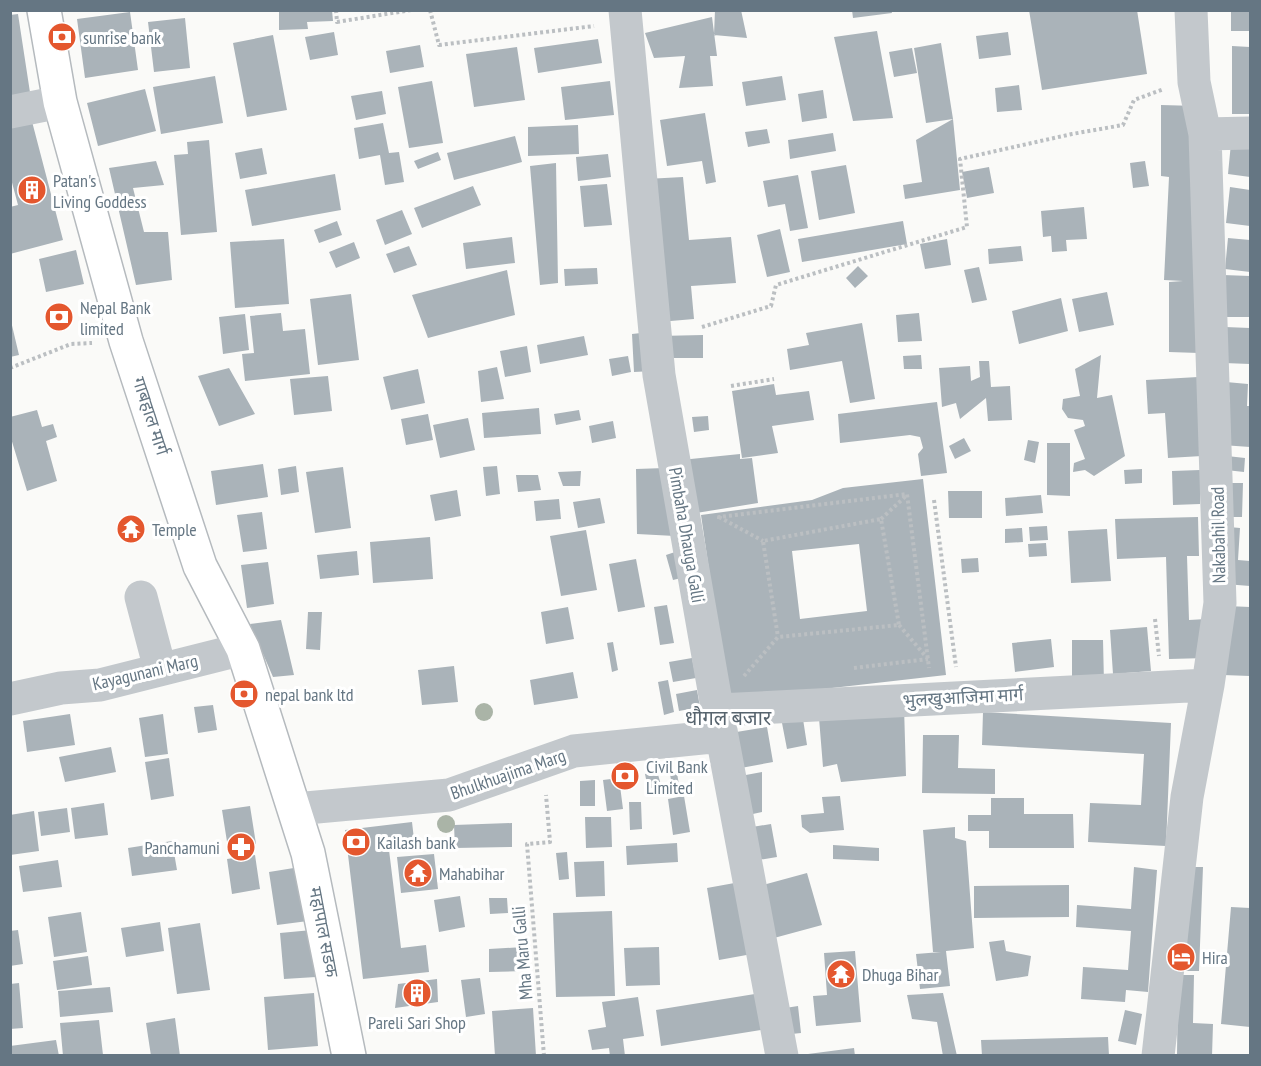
<svg xmlns="http://www.w3.org/2000/svg" width="1261" height="1066" font-family="'PT Sans Narrow','Noto Sans Devanagari',sans-serif">
<style>
.building{fill:#aab3b9;fill-rule:evenodd}
.lines{fill:none;stroke-linecap:round;stroke-linejoin:round}
.major-casing{stroke:#b5babe;stroke-width:36}
.path{stroke:#bbbfc2;stroke-width:4;stroke-dasharray:3 3;stroke-linecap:butt}
.minor{stroke:#c3c8cc;stroke-width:33}
.major{stroke:#fff;stroke-width:33}
.tree{fill:#aab4a7}
.labels{text-anchor:middle;dominant-baseline:central;stroke-width:6;stroke-linejoin:round;paint-order:stroke}
.poi-label{font-size:18px;fill:#657683;stroke:#fff;text-anchor:start}
.street-label{font-size:18px;fill:#657683;stroke:#fff}
.neighbourhood-label{font-size:20px;fill:#57646e;stroke:#fff}
</style>
<rect width="100%" height="100%" fill="#fafaf8"/>
<path class="building" d="M279,10H332L333,21L307,22L308,29L279,30Z
M715,10H741L747,38L714,35Z
M852,10H891L892,13L853,18Z
M1029,10H1137L1147,74L1042,90Z
M1231,10H1250V31H1231Z
M130,12L138,70L85,78L77,19Z
M18,14L31,99L10,102V15Z
M712,17L717,56H710L713,86L679,88L685,56L654,58L645,33Z
M185,18L190,68L154,72L148,22Z
M877,31L893,118L853,121L834,37Z
M334,32L338,55L310,60L305,37Z
M1008,32L1011,55L979,59L976,36Z
M273,35L287,110L247,117L233,43Z
M598,39L602,63L538,73L534,48Z
M941,43L953,119L960,190L905,199L903,185L922,182L916,140L953,119L926,123L914,48Z
M420,45L424,67L390,73L386,51Z
M1232,46L1250,47V114H1232Z
M517,47L525,100L474,107L466,54Z
M912,48L917,73L894,77L889,52Z
M215,76L223,123L161,134L153,87Z
M782,76L786,100L746,106L742,82Z
M432,81L443,143L409,148L398,87Z
M610,81L614,115L565,120L561,87Z
M1019,85L1022,110L997,112L995,88Z
M145,89L156,131L98,146L87,103Z
M823,90L827,118L802,122L798,94Z
M382,91L386,114L356,120L351,96Z
M1161,105L1197,106L1199,353L1169,352V282L1183,281L1164,280L1169,177L1161,176Z
M29,110L63,240L10,254V207L18,205L10,175V115Z
M705,113L716,182L706,184L702,161L667,166L660,120Z
M383,123L389,153L399,152L404,182L385,185L380,155L359,159L354,128Z
M578,125L579,154L528,156V127Z
M767,129L770,143L748,147L745,132Z
M833,133L836,151L790,159L788,140Z
M515,136L522,162L454,180L447,153Z
M209,140L217,232L181,235L174,155L188,154L187,142Z
M1231,143L1250,145V177L1228,174Z
M262,148L267,174L240,179L235,153Z
M438,152L441,160L418,169L414,161Z
M608,154L611,177L578,181L576,157Z
M156,161L164,185L133,188L144,232H168L172,280L136,285L109,168Z
M1145,161L1149,186L1133,188L1130,163Z
M556,163L558,283L540,285L530,166Z
M846,165L855,213L819,220L811,171Z
M989,167L994,193L967,198L962,172Z
M335,174L341,210L252,226L245,190Z
M798,175L808,228L790,231L785,204L768,207L763,181Z
M683,177L689,240L731,237L736,283L691,286L694,319L659,322L646,179Z
M607,184L612,225L584,227L580,186Z
M473,186L481,205L422,228L414,208Z
M1230,187L1250,190V226L1226,223Z
M1084,207L1087,239L1066,240L1067,251L1052,252L1051,236L1043,237L1041,211Z
M402,210L412,234L385,245L376,220Z
M337,221L342,235L319,243L314,230Z
M903,221L907,244L802,262L798,239Z
M780,229L790,272L767,277L757,235Z
M512,237L515,263L466,269L463,243Z
M1228,238L1250,240V272L1225,269Z
M284,239L289,304L235,308L230,242Z
M947,239L951,265L925,269L920,244Z
M354,242L360,258L336,268L329,252Z
M409,246L417,265L394,273L386,254Z
M1021,246L1023,261L989,264L988,249Z
M76,250L84,284L46,292L39,259Z
M858,266L868,276L855,288L846,278Z
M979,267L987,300L972,303L964,270Z
M597,268L598,284L565,286L564,269Z
M507,270L515,315L428,338L412,295Z
M1223,275L1250,276V317H1223Z
M1107,292L1114,325L1079,332L1072,299Z
M351,294L359,360L318,365L310,299Z
M1061,298L1068,331L1019,344L1012,311Z
M281,313L283,331L305,329L310,374L245,381L242,354L254,353L250,316Z
M919,313L922,341L898,342L896,315Z
M245,314L249,350L223,354L219,317Z
M10,317L19,355L10,357Z
M862,323L875,399L850,403L842,361L790,370L787,349L809,345L806,333Z
M1225,327L1250,328V364L1224,363Z
M650,332L653,371L634,372L632,334Z
M703,335V358H659V336Z
M584,336L588,355L540,364L537,345Z
M527,346L531,372L505,377L500,351Z
M921,355L922,369H904L903,356Z
M1101,355L1097,398L1112,395L1125,456L1094,476L1085,470L1073,472L1074,463L1085,459L1074,430L1085,426L1083,420L1068,418L1062,409L1063,399L1080,396L1075,369Z
M628,356L631,372L612,376L609,359Z
M979,361H989L991,387L1010,386L1012,420L988,421L986,398L960,419L956,403L942,407L939,368L970,366L971,381L980,377Z
M497,367L504,399L481,402L478,371Z
M229,368L255,414L219,426L198,376Z
M418,369L425,403L391,410L383,377Z
M328,376L332,411L294,415L290,379Z
M1198,377L1202,456L1168,458L1165,413L1148,414L1146,380Z
M1226,382L1248,384L1247,406H1250V447L1222,445Z
M774,384L776,395L809,391L814,420L772,426L778,453L742,458L732,391Z
M937,402L947,473L921,476L918,454L923,448L920,437L910,435L840,443L838,414Z
M539,408L541,434L484,438L482,413Z
M37,410L42,427L53,424L57,437L46,441L57,481L27,491L10,435V417Z
M579,410L581,420L556,425L554,414Z
M428,414L433,440L406,445L401,419Z
M708,416L709,430L694,432L692,417Z
M468,418L475,450L440,458L433,425Z
M613,421L616,438L592,443L589,426Z
M964,438L971,451L955,459L949,446Z
M1028,440L1039,442L1035,463L1024,460Z
M1047,443H1070V496L1047,495Z
M740,454V459L752,458L758,503L690,514L681,460Z
M1227,456L1245,458L1244,472L1226,470Z
M263,464L268,497L216,505L211,471Z
M296,466L299,492L281,495L278,469Z
M497,466L500,494L486,496L483,467Z
M343,467L351,528L315,533L306,472Z
M665,468L675,536L637,534L636,469Z
M1142,469V483L1125,484L1124,470Z
M1200,470V504L1173,505L1172,471Z
M581,471L580,486H563L558,472Z
M516,475H538L541,490L518,492Z
M923,479L946,675L728,700L701,515L812,500L843,488ZM859,544L867,611L800,619L792,551Z
M1227,483H1243L1242,517H1227Z
M457,490L461,516L435,521L430,495Z
M948,491H982V518H949Z
M1041,495L1043,513L1006,516L1005,498Z
M600,498L605,523L578,528L573,502Z
M559,499L561,519L536,521L534,501Z
M262,512L267,549L243,552L237,515Z
M1198,517L1199,556H1187L1189,620L1206,619L1207,658L1169,659L1166,557L1117,559L1115,519Z
M1047,526L1048,540L1030,541L1029,527Z
M1229,527L1240,528L1238,560L1250,561V586L1225,584Z
M1022,528L1023,542L1005,543V529Z
M1107,529L1111,581L1071,583L1068,531Z
M586,530L597,590L561,596L550,536Z
M430,537L433,579L373,583L370,542Z
M1046,543L1047,556L1029,557L1028,544Z
M357,551L359,575L320,579L317,555Z
M675,552L681,578L673,580L666,555Z
M978,558L979,572L962,573L961,559Z
M636,559L645,607L618,612L609,564Z
M268,562L274,604L247,608L241,565Z
M667,605L674,643L660,645L654,607Z
M1227,606L1250,607V676L1223,675Z
M568,607L574,639L546,644L541,612Z
M308,612H322L320,650L306,649Z
M281,620L294,675L273,677L250,624Z
M1147,627L1151,671L1113,674L1110,630Z
M1051,639L1054,667L1015,672L1012,643Z
M1072,640H1103L1104,683L1072,684Z
M613,642L618,670L612,672L607,643Z
M692,658L696,678L673,682L669,662Z
M454,666L458,702L422,705L418,670Z
M573,672L578,698L534,705L530,680Z
M668,680L674,712L664,715L658,682Z
M697,690L700,707L679,711L676,694Z
M213,705L217,730L198,733L194,707Z
M904,706L906,776L841,782L837,764L823,767L819,718Z
M983,712L1171,723L1166,846L1088,842L1090,803L1141,805L1144,754L982,745Z
M70,714L75,745L27,752L23,721Z
M163,714L168,754L145,757L139,718Z
M803,719L807,745L787,749L782,723Z
M767,727L773,762L730,770L724,734Z
M923,735H959L958,768L995,769V794L922,793Z
M111,747L116,772L65,782L59,757Z
M169,758L174,796L151,800L145,762Z
M657,771L661,785L648,789L645,774Z
M762,772V812L739,817L735,777Z
M677,773L679,785L672,786L670,774Z
M619,778L623,809L607,811L603,780Z
M595,780V806H580V781Z
M684,796L690,832L673,835L668,799Z
M840,796L844,830L810,833L802,827L801,815L824,813L822,797Z
M991,798H1024V814H1073L1074,848H989V831H968V815H991Z
M629,802H641L642,829L630,830Z
M104,803L108,835L75,839L71,808Z
M250,806L256,844L228,848L222,810Z
M67,808L70,832L41,836L38,812Z
M34,811L39,851L10,855V815Z
M585,817H611L612,847L586,848Z
M412,822L415,848L389,850L401,948L426,945L429,972L363,979L345,830Z
M512,823V847L455,848L454,825Z
M771,824L777,857L752,861L746,828Z
M955,827V838L966,841L974,948L946,951L950,986L920,989L916,954L941,952H933L923,830Z
M172,841L177,870L132,876L128,848Z
M677,843L678,862L627,865L626,846Z
M833,845L879,848V861L833,859Z
M567,852L569,879L559,880L556,853Z
M434,854L438,889L401,893L397,857Z
M255,855L260,889L232,894L227,859Z
M58,860L62,887L23,892L19,866Z
M604,861L605,896L576,897L574,862Z
M300,867L308,921L277,925L269,872Z
M1134,867L1157,870L1148,992L1126,990L1125,1002L1081,999L1083,967L1128,970L1131,931L1076,927L1077,905L1131,909Z
M1186,867H1203L1199,971H1180Z
M807,873L822,925L774,938L759,886Z
M740,882L752,954L719,960L707,888Z
M1069,885V917L974,918V886Z
M460,896L465,927L439,932L434,900Z
M489,898H507L508,913L490,914Z
M1231,907L1250,908V1027L1221,1024Z
M612,911L615,996L556,997L553,913Z
M81,912L87,952L54,957L48,917Z
M160,922L164,951L126,957L121,928Z
M200,923L210,990L177,994L168,928Z
M18,930L23,964L10,966V931Z
M312,930L316,977L284,979L280,933Z
M1004,940L1006,951L1031,956L1028,976L996,981L989,942Z
M523,947L524,971L489,972V949Z
M659,947L660,985L626,986L624,948Z
M855,951L861,1022L816,1026L813,996L827,995L824,953Z
M88,956L92,985L57,990L53,961Z
M1178,975H1194L1193,1023L1213,1024L1212,1056H1177Z
M480,978L485,1014L466,1017L461,980Z
M437,979L438,1002L395,1008L398,984Z
M19,983L23,1028L10,1029V984Z
M110,987L113,1012L60,1017L58,991Z
M314,993L318,1046L268,1050L264,997Z
M761,993L767,1029L661,1046L656,1010Z
M943,993L957,1056H943L937,1022L912,1019L907,995Z
M638,997L644,1036L623,1039L625,1056H610L609,1048L592,1050L588,1030L606,1027L602,1002Z
M798,1006L801,1033L782,1035L779,1009Z
M533,1008L536,1056H495L492,1011Z
M1125,1010L1142,1014L1136,1045L1118,1041Z
M175,1018L180,1056H151L146,1023Z
M99,1020L103,1055L63,1056L60,1023Z
M1108,1037L1109,1056H982L981,1040Z
M56,1040L59,1056H10V1046Z
M854,1048L855,1056H808V1054Z"/>
<g class="lines">
<g class="major-casing">
<path id="major" d="M44,10L60,102L126,341L200,566L243,649L308,853L349,1056"/>
</g>
<path class="path" d="M336,10L337,22L411,10
M430,10L439,45L594,26
M702,327L771,306L776,285L967,227L960,159L1072,134L1123,125L1134,100L1164,89
M10,368L71,344L92,343
M731,386L774,379
M934,500L956,667
M719,517L763,541
M719,519V517L907,494L929,668
M881,519L907,495
M1155,619L1159,656
M899,625L928,659
M854,668L928,659
M744,676L778,637L899,625L881,519L763,541L778,637
M544,1056L527,844L550,842L546,795"/>
<path class="minor" d="M625,10L659,375L722,736L782,1056
M10,112L60,102
M1205,134L1250,133
M141,597L160,669
M10,699L61,688L100,685L243,649
M718,710L1208,685
M295,809L449,795L574,751L722,736
M1158,1056L1187,797L1208,685L1220,603L1205,134L1194,82L1191,10"/>
<use href="#major" class="major"/>
</g>
<g class="tree">
<circle cx="484" cy="712" r="9"/>
<circle cx="446" cy="824" r="9"/>
</g>
<defs>
<g id="bank-disc" transform="scale(1.5)"><circle r="9.5" fill="#e4572e" stroke="#fff"/><path d="M-6-4H6V4H-6ZM0-2.3a2.3 2.3 0 1 0 0 4.6a2.3 2.3 0 1 0 0-4.6Z" fill="#fff"/></g>
<g id="building-disc" transform="scale(1.5)"><circle r="9.5" fill="#e4572e" stroke="#fff"/><path d="M-4-6H4V6H1V3H-1V6H-4ZM-2.5-4.3h1.7v1.8h-1.7ZM.8-4.3h1.7v1.8H.8ZM-2.5-1h1.7V.8h-1.7ZM.8-1h1.7V.8H.8Z" fill="#fff"/></g>
<g id="temple-disc" transform="scale(1.5)"><circle r="9.5" fill="#e4572e" stroke="#fff"/><path d="M0-6L5-2H3V0L6.5 2.5H4V6H1.5V3h-3V6H-4V2.5H-6.5L-3 0V-2H-5Z" fill="#fff"/></g>
<g id="pharmacy-disc" transform="scale(1.5)"><circle r="9.5" fill="#e4572e" stroke="#fff"/><path d="M-2-6h4v4h4v4h-4v4h-4v-4h-4v-4h4Z" fill="#fff"/></g>
<g id="hotel-disc" transform="scale(1.5)"><circle r="9.5" fill="#e4572e" stroke="#fff"/><path d="M-6-4.5h1.5V1H6V5H4.5V3h-9V5H-6ZM-4 0a1.8 1.8 0 1 1 3.6 0ZM.5 0V-2.5h3Q6-2.5 6 0Z" fill="#fff"/></g>
</defs>
<g fill-rule="evenodd">
<use href="#bank-disc" x="62" y="37"/>
<use href="#building-disc" x="32" y="190"/>
<use href="#bank-disc" x="59" y="317"/>
<use href="#temple-disc" x="131" y="529"/>
<use href="#bank-disc" x="244" y="694"/>
<use href="#bank-disc" x="625" y="776"/>
<use href="#bank-disc" x="356" y="842"/>
<use href="#pharmacy-disc" x="241" y="847"/>
<use href="#temple-disc" x="418" y="873"/>
<use href="#hotel-disc" x="1181" y="957"/>
<use href="#temple-disc" x="841" y="974"/>
<use href="#building-disc" x="417" y="993"/>
</g>
<g class="labels">
<g class="poi-label">
<text x="83" y="37">sunrise bank</text>
<text x="53" y="180">Patan's<tspan x="53" dy="21">Living Goddess</tspan></text>
<text x="80" y="307">Nepal Bank<tspan x="80" dy="21">limited</tspan></text>
<text x="152" y="529">Temple</text>
<text x="265" y="694">nepal bank ltd</text>
<text x="646" y="766">Civil Bank<tspan x="646" dy="21">Limited</tspan></text>
<text x="377" y="842">Kailash bank</text>
<text x="220" y="847" text-anchor="end">Panchamuni</text>
<text x="439" y="873">Mahabihar</text>
<text x="1202" y="957">Hira</text>
<text x="862" y="974">Dhuga Bihar</text>
<text x="417" y="1022" text-anchor="middle">Pareli Sari Shop</text>
</g>
<g class="street-label">
<text transform="translate(151 416) rotate(72)">गाबहाल मार्ग</text>
<text transform="translate(687 535) rotate(80)">Pimbaha Dhauga Galli</text>
<text transform="translate(1218 535) rotate(-91)">Nakabahil Road</text>
<text transform="translate(145 672) rotate(-13)">Kayagunani Marg</text>
<text transform="translate(963 697) rotate(-3)">भुलखुआजिमा मार्ग</text>
<text transform="translate(508 774) rotate(-19)">Bhulkhuajima Marg</text>
<text transform="translate(324 932) rotate(79)">महापाल सडक</text>
<text transform="translate(522 953) rotate(-95)">Mha Maru Galli</text>
</g>
<g class="neighbourhood-label">
<text x="728" y="718">धौगल बजार</text>
</g>
</g>
<rect width="1261" height="1066" fill="none" stroke="#657683" stroke-width="24"/>
</svg>
